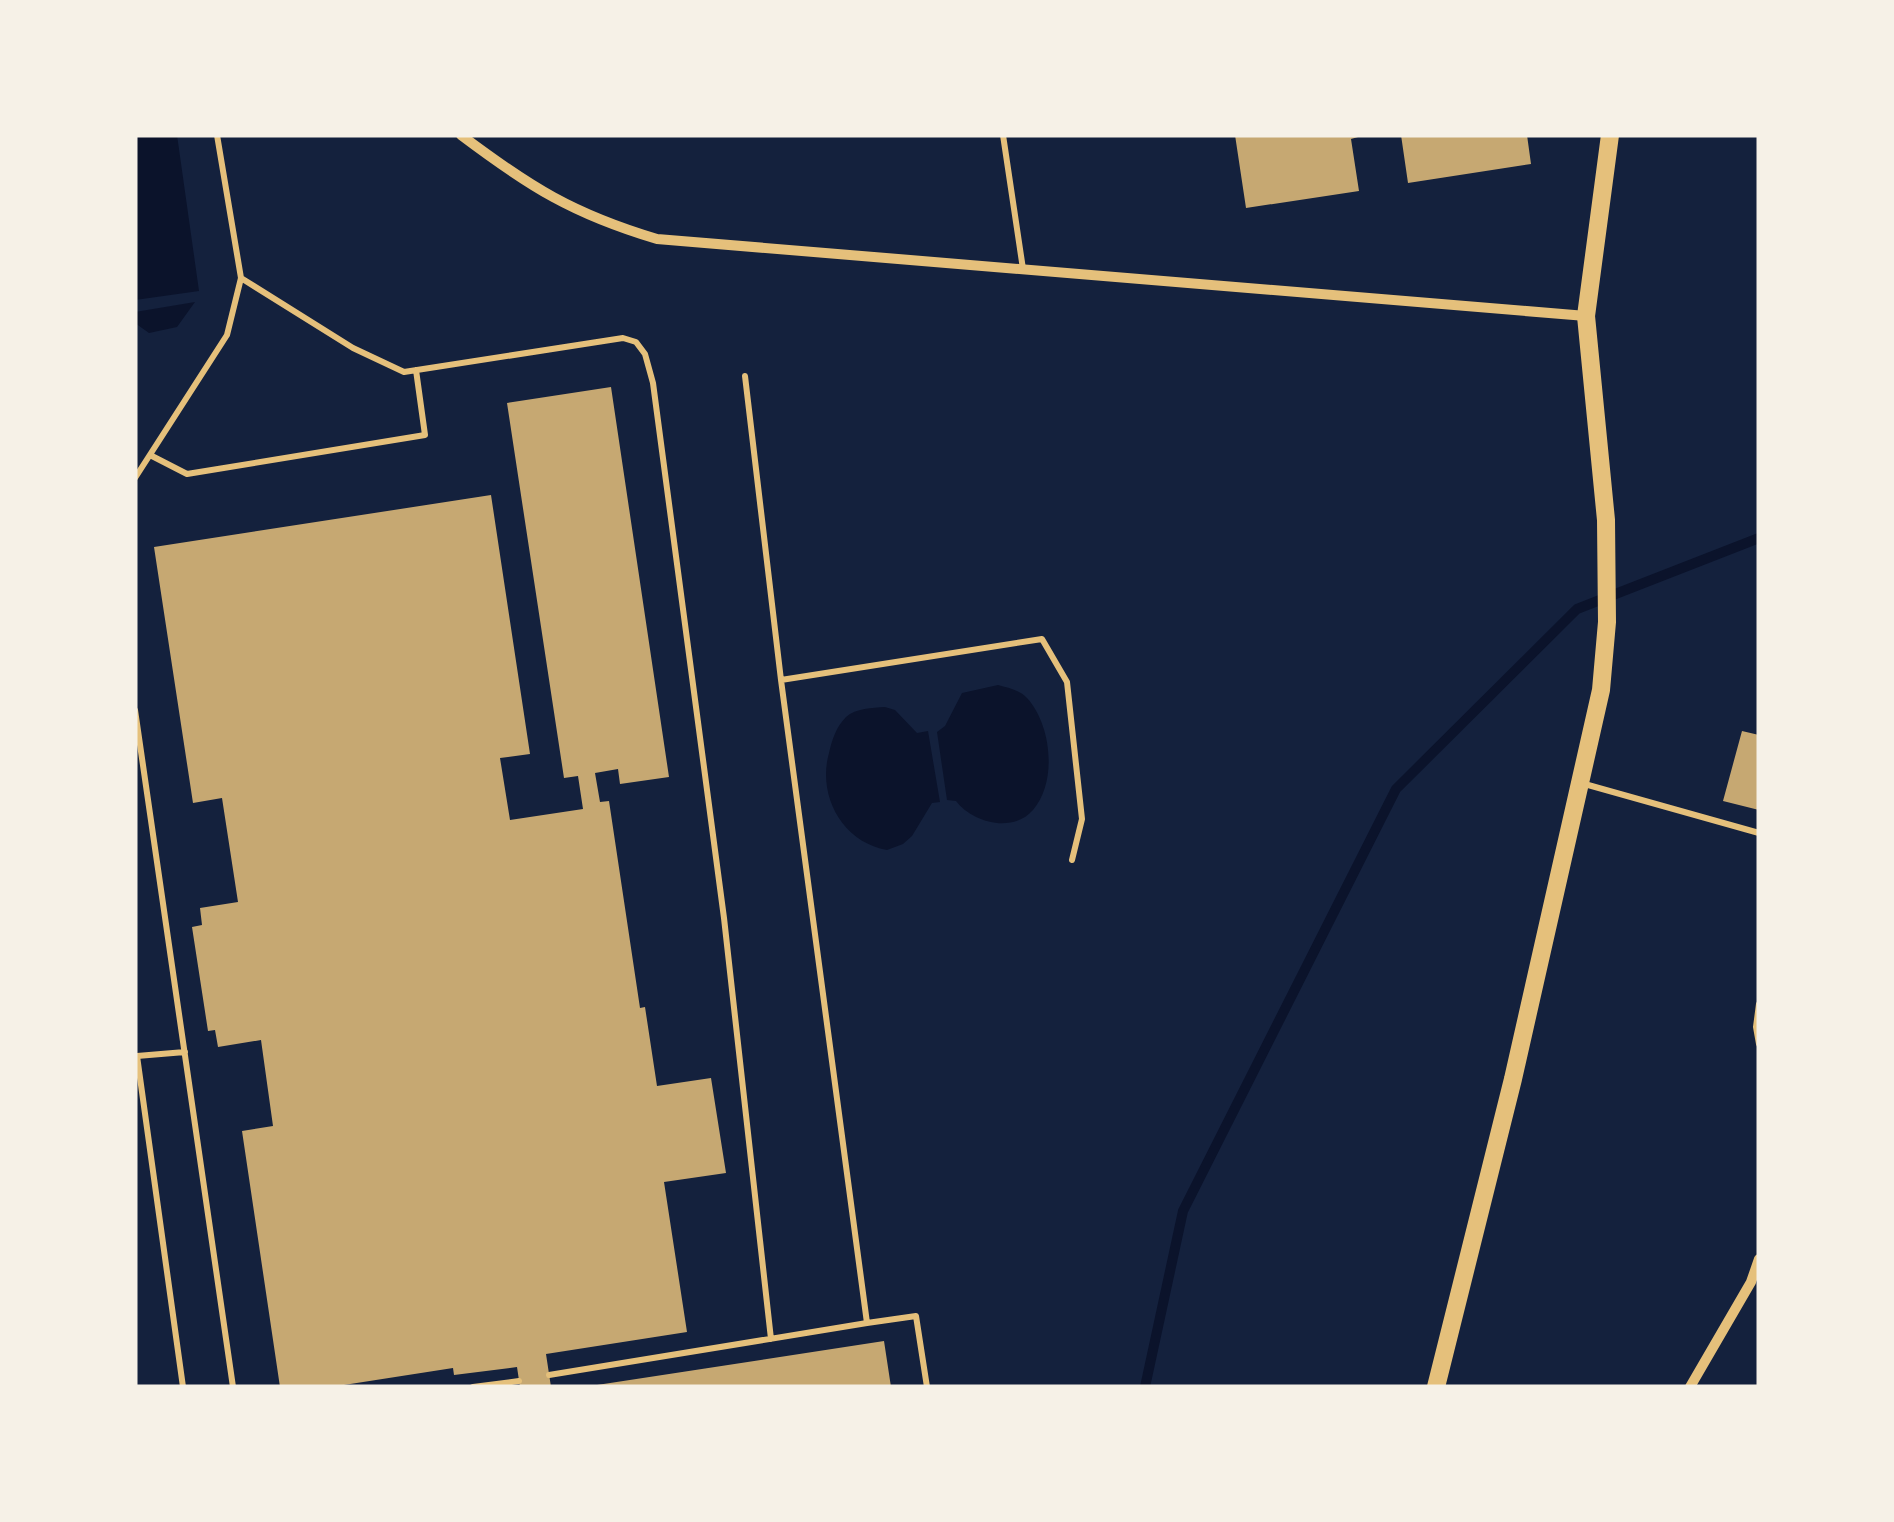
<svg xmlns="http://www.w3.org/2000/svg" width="1894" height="1522" font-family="'Archivo Narrow',sans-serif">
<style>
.water{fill:#0b132b}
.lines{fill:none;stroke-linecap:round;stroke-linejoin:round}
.stream{stroke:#0b132b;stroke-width:10}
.building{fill:#c6a872}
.service{stroke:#e5c07b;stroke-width:6}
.minor{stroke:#e5c07b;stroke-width:10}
.tertiary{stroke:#e5c07b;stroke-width:18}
</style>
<rect width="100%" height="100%" fill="#14213d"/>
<path class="water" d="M135,135H177L199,291L135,300Z
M195,302L177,327L149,333L135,323V312Z
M998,685C1009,688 1019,690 1027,698C1051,724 1058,781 1033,810C1012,834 972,822 956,801L947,800L937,732L945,726L962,693Z
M885,707L895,710L917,733L928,731L940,802L932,803L912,836L903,844L887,850C842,842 817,795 829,753C832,740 836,727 846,717C856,708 872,708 885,707Z"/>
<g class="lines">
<path class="stream" d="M1145,1387L1183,1211L1396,789L1577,609L1759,538"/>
</g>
<path class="building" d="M1235,135H1365L1351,139L1359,191L1246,208Z
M1401,135H1527L1531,164L1408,183Z
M611,387L669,777L620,784L618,769L595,773L600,802L609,801L640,1008L645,1007L657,1086L711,1078L726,1173L664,1182L687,1332L546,1354L551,1387H520L517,1367L454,1375L453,1368L331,1387H280L242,1131L273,1126L261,1040L218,1047L215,1030L208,1031L192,927L202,925L200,908L238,902L222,798L193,803L154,547L491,495L530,754L500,758L510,820L583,809L578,776L564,778L507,403Z
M1742,731L1759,735V810L1723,801Z
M884,1341L891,1387H597V1385Z"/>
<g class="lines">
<path class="service" d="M1003,135L1023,269
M241,278L353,348L404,372L623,338L636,342L645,354L653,383L724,918L771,1339
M745,376L781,680L867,1323L916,1316L927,1387
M150,455L187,474L425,435L416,370
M135,478L227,335L241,278L217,135
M781,680L1042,639L1067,682L1082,819L1072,860
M135,710L233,1387
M1581,783L1759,833
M1759,1004L1756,1027L1759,1044
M549,1375L867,1323
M183,1387L137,1056L185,1052
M473,1387L519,1381"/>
<path class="minor" d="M461,135C530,187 573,214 657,239L1586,316
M1690,1387L1751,1282L1759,1259"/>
<path class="tertiary" d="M1436,1387L1513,1079L1601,690L1607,622L1606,520L1586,316L1610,135"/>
</g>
<rect width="1894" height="1522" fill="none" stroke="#f6f1e7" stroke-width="275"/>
</svg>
